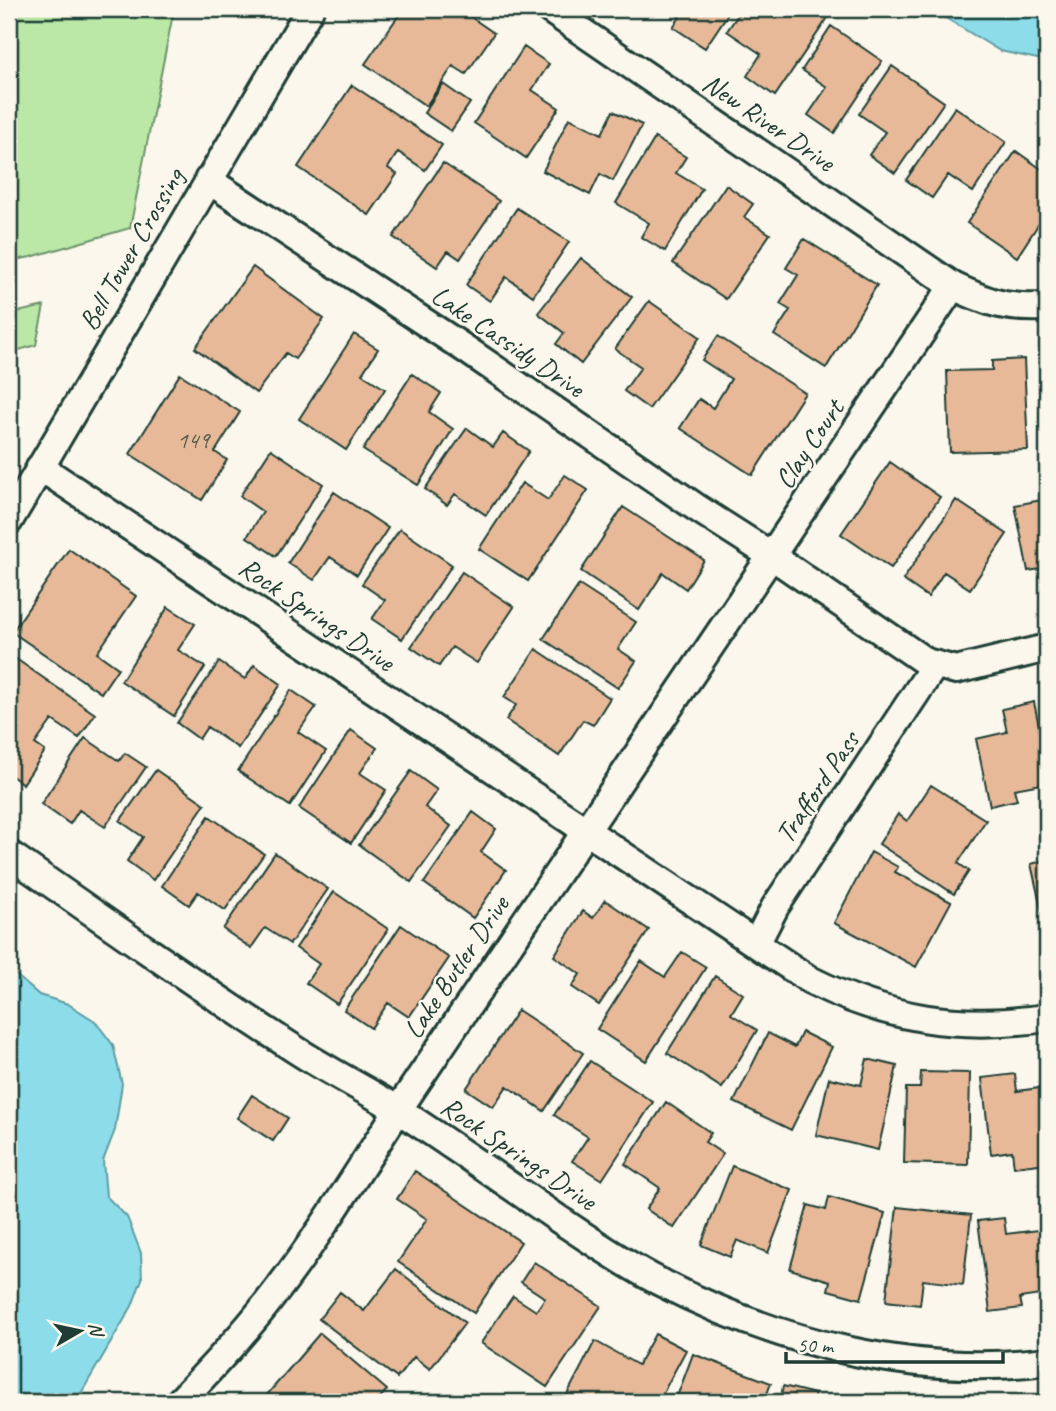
<svg xmlns="http://www.w3.org/2000/svg" width="1056" height="1411" font-family="Caveat,sans-serif">
<style>
.green{fill:#bbe8a6;stroke:#6d926d;stroke-width:2}
.water{fill:#8ddcea;stroke:#619ca1;stroke-width:2}
.building{fill:#e7b998;stroke:#1f3d34;stroke-width:2}
.lines{fill:none;stroke-linecap:round;stroke-linejoin:round}
.minor-casing{stroke:#1f3d34;stroke-width:32}
.minor{stroke:#fbf7ec;stroke-width:26}
.labels{text-anchor:middle;dominant-baseline:central;stroke-width:5;stroke-linejoin:round;paint-order:stroke}
.number-label{font-size:24px;fill:#515c4d}
.street-label{font-size:28px;fill:#1f3d34;stroke:#fbf7ec}
</style>
<rect width="100%" height="100%" fill="#fbf7ec"/>
<filter id="ink" filterUnits="userSpaceOnUse"><feTurbulence type="fractalNoise" baseFrequency=".0143" numOctaves="2"/><feDisplacementMap in="SourceGraphic" scale="14" xChannelSelector="R" yChannelSelector="G"/><feConvolveMatrix kernelMatrix="1 2 1 2 8 2 1 2 1" color-interpolation-filters="sRGB"/></filter>
<g filter="url(#ink)">
<path class="green" d="M9,9H174L130,228L31,257L9,261Z
M44,306L36,345L9,353V314Z"/>
<path class="water" d="M931,9H1047V61L1000,51Z
M9,969L39,995L68,1004L95,1021L113,1045L122,1084L115,1130L103,1161L106,1196L127,1217L141,1253L142,1279L132,1306L76,1402H9Z"/>
<path class="building" d="M403,9H459L494,33L466,74L453,66L426,106L365,64Z
M667,9H731L705,48L673,27L680,17Z
M742,9H818L829,16L775,96L747,76L761,54L727,31Z
M831,26L882,61L834,133L808,115L827,87L802,70Z
M524,47L549,64L532,90L559,108L526,158L474,123Z
M892,66L944,102L895,173L869,155L885,132L859,114Z
M443,84L470,103L451,131L424,113Z
M352,85L442,145L425,170L398,152L388,168L397,174L369,215L298,167Z
M955,107L1006,142L973,192L948,175L932,198L906,180Z
M613,111L642,125L613,181L600,174L590,195L543,171L569,118L602,134Z
M655,138L686,157L676,173L702,189L665,251L641,237L649,223L616,203Z
M1016,151L1047,173V211L1017,257L967,223Z
M443,163L499,201L460,259L448,251L437,267L393,237Z
M726,185L753,204L744,217L770,234L726,299L673,263Z
M517,208L569,242L533,296L506,277L490,301L466,285Z
M804,239L877,285L826,368L774,335L790,310L780,304L798,275L786,268Z
M581,258L632,297L581,364L556,344L564,333L538,313Z
M253,267L324,319L295,359L286,353L256,393L195,348Z
M649,301L700,337L649,409L624,391L641,367L615,349Z
M354,334L378,349L362,374L385,389L346,450L299,419Z
M718,336L805,393L752,475L680,428L699,399L713,408L731,379L702,360Z
M1047,356V398L1039,357Z
M1024,359L1028,450L950,452L947,371L992,370V361Z
M180,374L240,412L215,452L227,460L202,500L130,454Z
M412,374L441,393L429,412L453,429L418,485L363,450Z
M467,428L493,447L503,433L529,451L486,515L455,494L447,505L425,489Z
M271,449L323,484L276,556L247,537L263,512L240,496Z
M890,462L940,497L891,568L841,534Z
M565,475L588,490L528,581L479,549L522,483L548,500Z
M334,492L388,528L357,575L330,557L314,580L288,563Z
M1047,499V568L1028,571L1015,505Z
M956,500L1007,534L970,589L944,572L928,597L903,580Z
M623,507L704,560L686,589L663,573L639,610L581,571Z
M400,529L452,565L402,639L372,619L385,600L362,584Z
M69,549L136,596L97,653L118,668L101,693L12,632Z
M462,572L514,607L477,663L452,647L439,666L411,647Z
M579,585L636,622L618,649L636,661L618,688L543,639Z
M168,607L195,624L178,650L205,667L174,716L121,681Z
M536,649L610,698L593,725L583,720L559,756L506,720L516,705L504,697Z
M9,654L95,714L79,738L52,720L35,744L45,751L23,784L9,774Z
M219,662L245,679L254,665L281,684L238,748L207,727L199,739L177,723Z
M291,690L316,707L298,732L326,751L290,806L238,771Z
M1034,702L1047,765V783L1014,789L1017,800L990,806L976,739L1007,732L1002,709Z
M351,730L377,748L360,773L386,790L351,843L299,808Z
M85,738L119,761L125,753L146,767L105,827L79,810L70,824L41,804Z
M156,770L205,804L153,880L127,861L143,837L120,821Z
M411,771L437,790L425,807L451,826L411,882L359,845Z
M931,785L986,820L958,863L969,871L954,894L879,844L898,814L907,821Z
M473,812L496,829L481,852L506,870L473,918L424,883Z
M209,816L264,854L225,910L198,892L189,905L162,886Z
M871,852L898,867L895,872L951,902L916,967L834,923Z
M275,853L328,889L290,944L265,928L251,948L223,929Z
M1047,860V934L1031,864Z
M334,892L388,929L337,1004L306,983L319,964L296,948Z
M605,900L649,930L599,1005L572,987L580,974L554,956L583,911L593,918Z
M401,925L449,958L409,1017L388,1003L371,1028L344,1010Z
M682,952L706,967L646,1061L597,1029L641,961L665,977Z
M715,976L743,994L731,1014L757,1030L722,1088L667,1053Z
M518,1010L583,1053L544,1111L507,1086L493,1107L466,1089Z
M802,1032L832,1047L791,1130L734,1102L768,1033L795,1047Z
M867,1059L897,1066L878,1150L816,1135L829,1078L861,1085Z
M590,1061L653,1102L602,1180L572,1161L588,1137L554,1115Z
M921,1072L970,1073L968,1165L904,1163L906,1088H920Z
M1015,1074L1017,1091L1047,1087V1163L1014,1167L1012,1151L991,1154L982,1078Z
M252,1095L288,1118L273,1141L237,1118Z
M666,1102L711,1133L705,1142L723,1154L674,1228L646,1209L660,1188L625,1164Z
M732,1166L792,1190L768,1253L737,1240L730,1257L701,1245Z
M415,1171L521,1242L474,1313L398,1262L427,1219L397,1199Z
M829,1197L885,1213L861,1299L828,1290L830,1281L790,1269L808,1205L826,1210Z
M897,1207L971,1215L963,1285L923,1280L920,1305L886,1301Z
M1004,1218L1006,1234L1047,1229V1294L1020,1298L1022,1308L990,1312L978,1221Z
M534,1262L601,1306L547,1387L481,1343L513,1296L536,1311L545,1298L521,1282Z
M396,1269L465,1323L430,1369L414,1357L397,1378L319,1319L340,1292L364,1311Z
M320,1333L387,1390L376,1402H273L266,1396Z
M655,1334L686,1350L658,1402H563L595,1341L638,1365Z
M693,1354L771,1383L764,1402H675Z
M783,1386L815,1394L813,1402H780Z"/>
<g class="lines">
<g class="minor-casing">
<path id="minor" d="M549,9L953,286C989,303 1007,309 1047,307
M208,180L467,350L697,508L772,556L926,662L956,670L1047,648
M40,467L810,980C890,1020 959,1030 1047,1018
M9,521L310,9
M9,854C103,920 197,986 293,1048C328,1071 365,1089 400,1111C453,1146 505,1182 557,1218C590,1240 623,1263 658,1281C776,1342 914,1378 1047,1361
M756,944L775,907L934,666
M179,1402C210,1370 241,1337 268,1302C316,1241 356,1175 398,1110L953,286"/>
</g>
<use href="#minor" class="minor"/>
</g>
</g>
<g class="labels">
<g class="number-label">
<text x="193" y="440">149</text>
</g>
<g class="street-label">
<text transform="translate(769 122) rotate(34)">New River Drive</text>
<text transform="translate(131 249) rotate(-60)">Bell Tower Crossing</text>
<text transform="translate(508 341) rotate(34)">Lake Cassidy Drive</text>
<text transform="translate(809 444) rotate(-56)">Clay Court</text>
<text transform="translate(317 614) rotate(34)">Rock Springs Drive</text>
<text transform="translate(817 787) rotate(-56)">Trafford Pass</text>
<text transform="translate(456 967) rotate(-56)">Lake Butler Drive</text>
<text transform="translate(519 1153) rotate(34)">Rock Springs Drive</text>
</g>
</g>
<rect width="1056" height="1411" fill="none" stroke="#fbf7ec" stroke-width="35"/>
<rect x="18" y="18" width="1021" height="1376" fill="none" stroke="#1f3d34" stroke-width="2.5" filter="url(#ink)"/>
<g transform="translate(80 1331) rotate(81)" stroke="#fbf7ec" stroke-width="5" paint-order="stroke">
<path d="M0-5L12 26L0 18L-12 26Z" fill="#1f3d34"/>
<text y="-10" font-size="19" font-weight="bold" text-anchor="middle" fill="#1f3d34">N</text>
</g>
<path d="M786 1352v10h217v-10" fill="none" stroke="#1f3d34" stroke-width="3.5"/>
<text x="797" y="1352" font-size="21" fill="#1f3d34" stroke="#fbf7ec" stroke-width="5" paint-order="stroke">50 m</text>
</svg>
